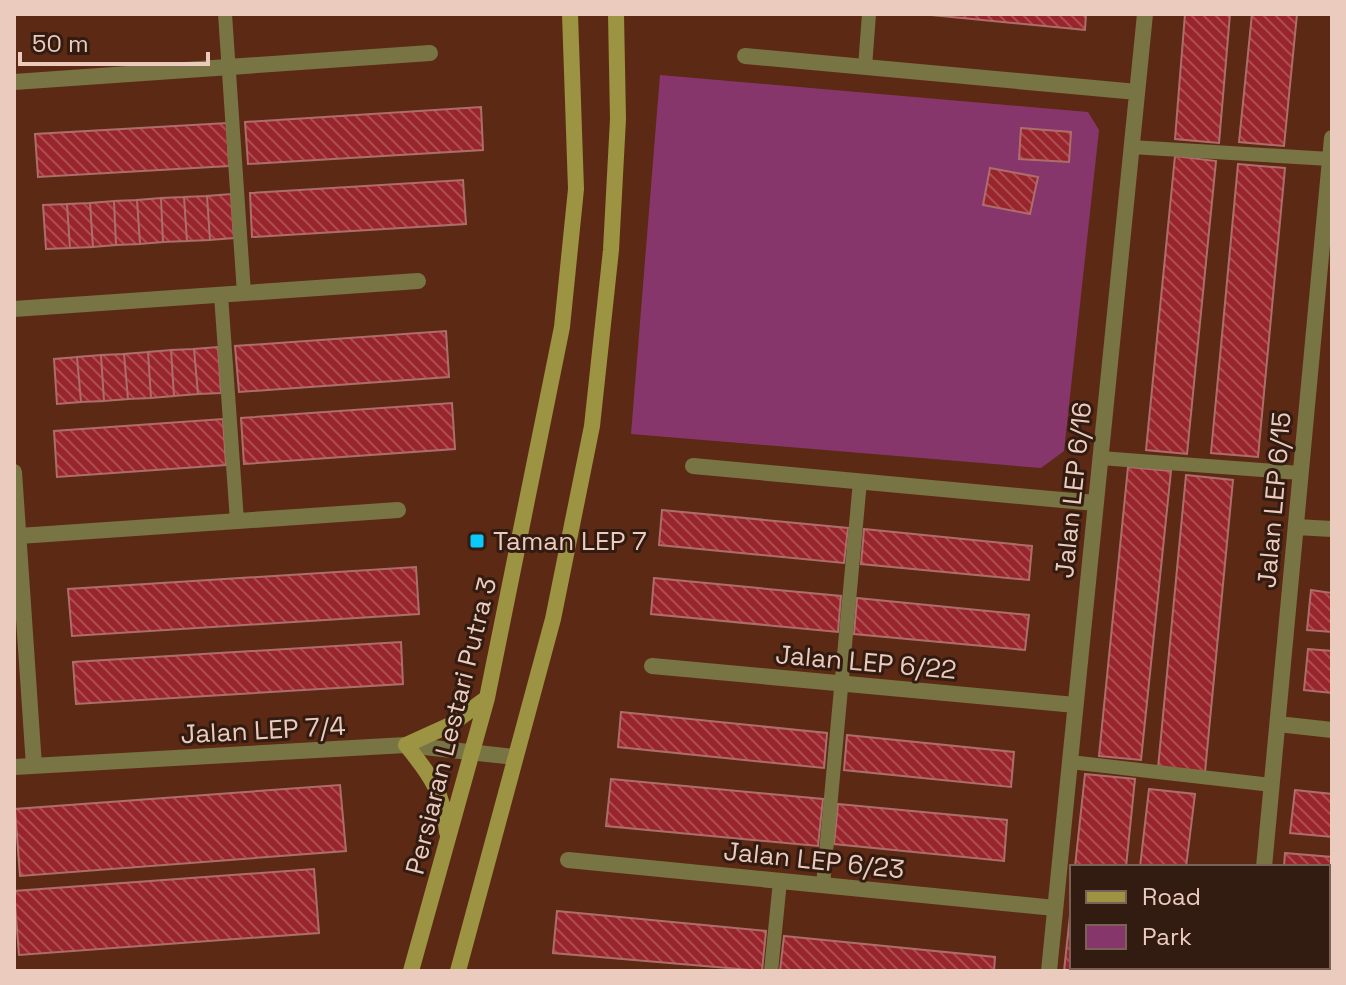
<svg xmlns="http://www.w3.org/2000/svg" width="1346" height="985" font-family="'Space Grotesk',sans-serif">
<style>
.park{fill:#87366b}
.building{fill:url(#building-back-hatch);stroke:#ad6e6b;stroke-width:2}
.lines{fill:none;stroke-linecap:round;stroke-linejoin:round}
.lane{stroke:#797444;stroke-width:14}
.street{stroke:#797444;stroke-width:16}
.secondary{stroke:#9c9343;stroke-width:16}
.poi-dot{fill:#0bcafa;stroke:#321b11;stroke-width:3}
.labels{text-anchor:middle;dominant-baseline:central;stroke-width:6;stroke-linejoin:round;paint-order:stroke}
.street-label{font-size:26px;fill:#ebcbbe;stroke:#321b11}
.poi-label{font-size:26px;fill:#ebcbbe;stroke:#321b11;text-anchor:start}
</style>
<defs>
<pattern id="building-back-hatch" width="6" height="6" patternUnits="userSpaceOnUse" patternTransform="scale(2)"><rect width="6" height="6" fill="#99252c"/><path d="M-1 5l2 2M0 0l6 6M5-1l2 2" fill="none" stroke="#ac4d52"/></pattern>
</defs>
<rect width="100%" height="100%" fill="#5c2a14"/>
<path class="park" d="M660,75L1088,112L1099,130L1064,451L1041,468L631,434Z"/>
<path class="building" d="M921,14H1086L1085,30Z
M1185,14H1230L1219,143L1175,139Z
M1252,14H1297L1284,146L1239,142Z
M481,107L483,150L248,164L245,122Z
M227,123L229,166L38,177L35,134Z
M1021,128L1071,132L1069,162L1019,159Z
M1175,156L1216,161L1187,454L1146,450Z
M1238,164L1285,168L1258,457L1211,453Z
M990,168L1038,177L1030,214L983,205Z
M463,180L466,224L252,237L250,193Z
M231,194L234,238L210,240L207,196Z
M207,196L210,240L187,241L184,197Z
M184,197L187,241L163,242L161,198Z
M161,198L163,242L140,244L137,200Z
M137,200L140,244L116,245L114,201Z
M114,201L116,245L93,247L90,203Z
M90,203L93,247L70,248L67,204Z
M67,204L70,248L46,249L43,205Z
M446,331L449,377L239,392L235,346Z
M218,347L221,393L198,394L194,349Z
M194,349L198,394L174,396L171,350Z
M171,350L174,396L151,398L148,352Z
M148,352L151,398L128,399L124,354Z
M124,354L128,399L104,401L101,355Z
M101,355L104,401L81,402L77,357Z
M77,357L81,402L57,404L54,359Z
M452,403L455,449L244,464L241,418Z
M223,419L226,465L57,477L54,431Z
M1128,467L1171,471L1141,760L1099,756Z
M1186,475L1233,480L1205,772L1158,768Z
M662,510L848,528L844,563L659,545Z
M864,529L1032,546L1029,580L861,564Z
M416,567L419,614L72,636L68,589Z
M654,578L841,596L838,632L651,614Z
M1311,590L1332,593V632L1307,630Z
M857,598L1029,615L1025,650L854,634Z
M401,642L403,684L76,704L73,662Z
M1308,649L1332,651V693L1304,690Z
M621,712L827,733L824,768L618,747Z
M847,735L1014,752L1011,787L844,770Z
M1085,774L1135,779L1126,867H1075Z
M611,779L823,799L818,846L606,826Z
M340,785L346,851L20,876L15,809Z
M1149,789L1195,794L1186,867H1140Z
M1295,790L1332,794V837L1290,833Z
M838,804L1007,820L1004,861L834,844Z
M1285,853L1332,857V903H1328V867H1284Z
M314,869L319,933L19,955L14,891Z
M1072,897V967H1115V971H1064Z
M557,911L766,931L762,971L553,953Z
M784,936L995,957L994,971H780Z
M1129,967H1175L1174,971H1129Z"/>
<g class="lines">
<path class="lane" d="M225,14L244,293
M865,67L869,14
M1131,147L1330,159
M221,295L237,521
M1100,458L1301,473
M1070,762L1272,785
M823,885L860,481
M771,971L780,881"/>
<path class="street" d="M745,56L1137,92
M14,82L430,53
M14,309L418,281
M693,466L1095,503
M14,472L34,766
M1296,527L1332,529
M19,536L398,510
M652,666L1075,705
M1278,724L1332,730
M14,767L406,745L514,757
M568,860L1055,908
M1264,867L1332,138
M1328,933L1332,934
M1049,971L1145,14
M1255,971V967"/>
<path class="secondary" d="M447,832C444,794 430,774 406,745L450,725L487,698
M411,971L487,698L562,327L576,189L570,14
M458,971L553,619L592,426L611,250L618,119L616,14"/>
</g>
<rect class="poi-dot" x="469" y="533" width="16" height="16" rx="4"/>
<g class="labels">
<g class="street-label">
<text transform="translate(1073 490) rotate(-84)">Jalan LEP 6/16</text>
<text transform="translate(1274 500) rotate(-85)">Jalan LEP 6/15</text>
<text transform="translate(866 662) rotate(5)">Jalan LEP 6/22</text>
<text transform="translate(451 726) rotate(-76)">Persiaran Lestari Putra 3</text>
<text transform="translate(263 730) rotate(-3)">Jalan LEP 7/4</text>
<text transform="translate(814 860) rotate(6)">Jalan LEP 6/23</text>
</g>
<g class="poi-label">
<text x="493" y="541">Taman LEP 7</text>
</g>
</g>
<rect width="1346" height="985" fill="none" stroke="#ebcbbe" stroke-width="32"/>
<rect x="1070" y="865" width="260" height="104" fill="#321b11" stroke="#7c6156" stroke-width="2"/>
<rect x="1086" y="891" width="40" height="12" fill="#9c9343" stroke="#7c6156" stroke-width="2"/>
<text x="1142" y="905" font-size="24" fill="#ebcbbe">Road</text>
<rect x="1086" y="925" width="40" height="24" fill="#87366b" stroke="#7c6156" stroke-width="2"/>
<text x="1142" y="945" font-size="24" fill="#ebcbbe">Park</text>
<path d="M20 52v12h188v-12" fill="none" stroke="#ebcbbe" stroke-width="4"/>
<text x="32" y="52" font-size="24" fill="#ebcbbe" stroke="#321b11" stroke-width="6" paint-order="stroke">50 m</text>
</svg>
